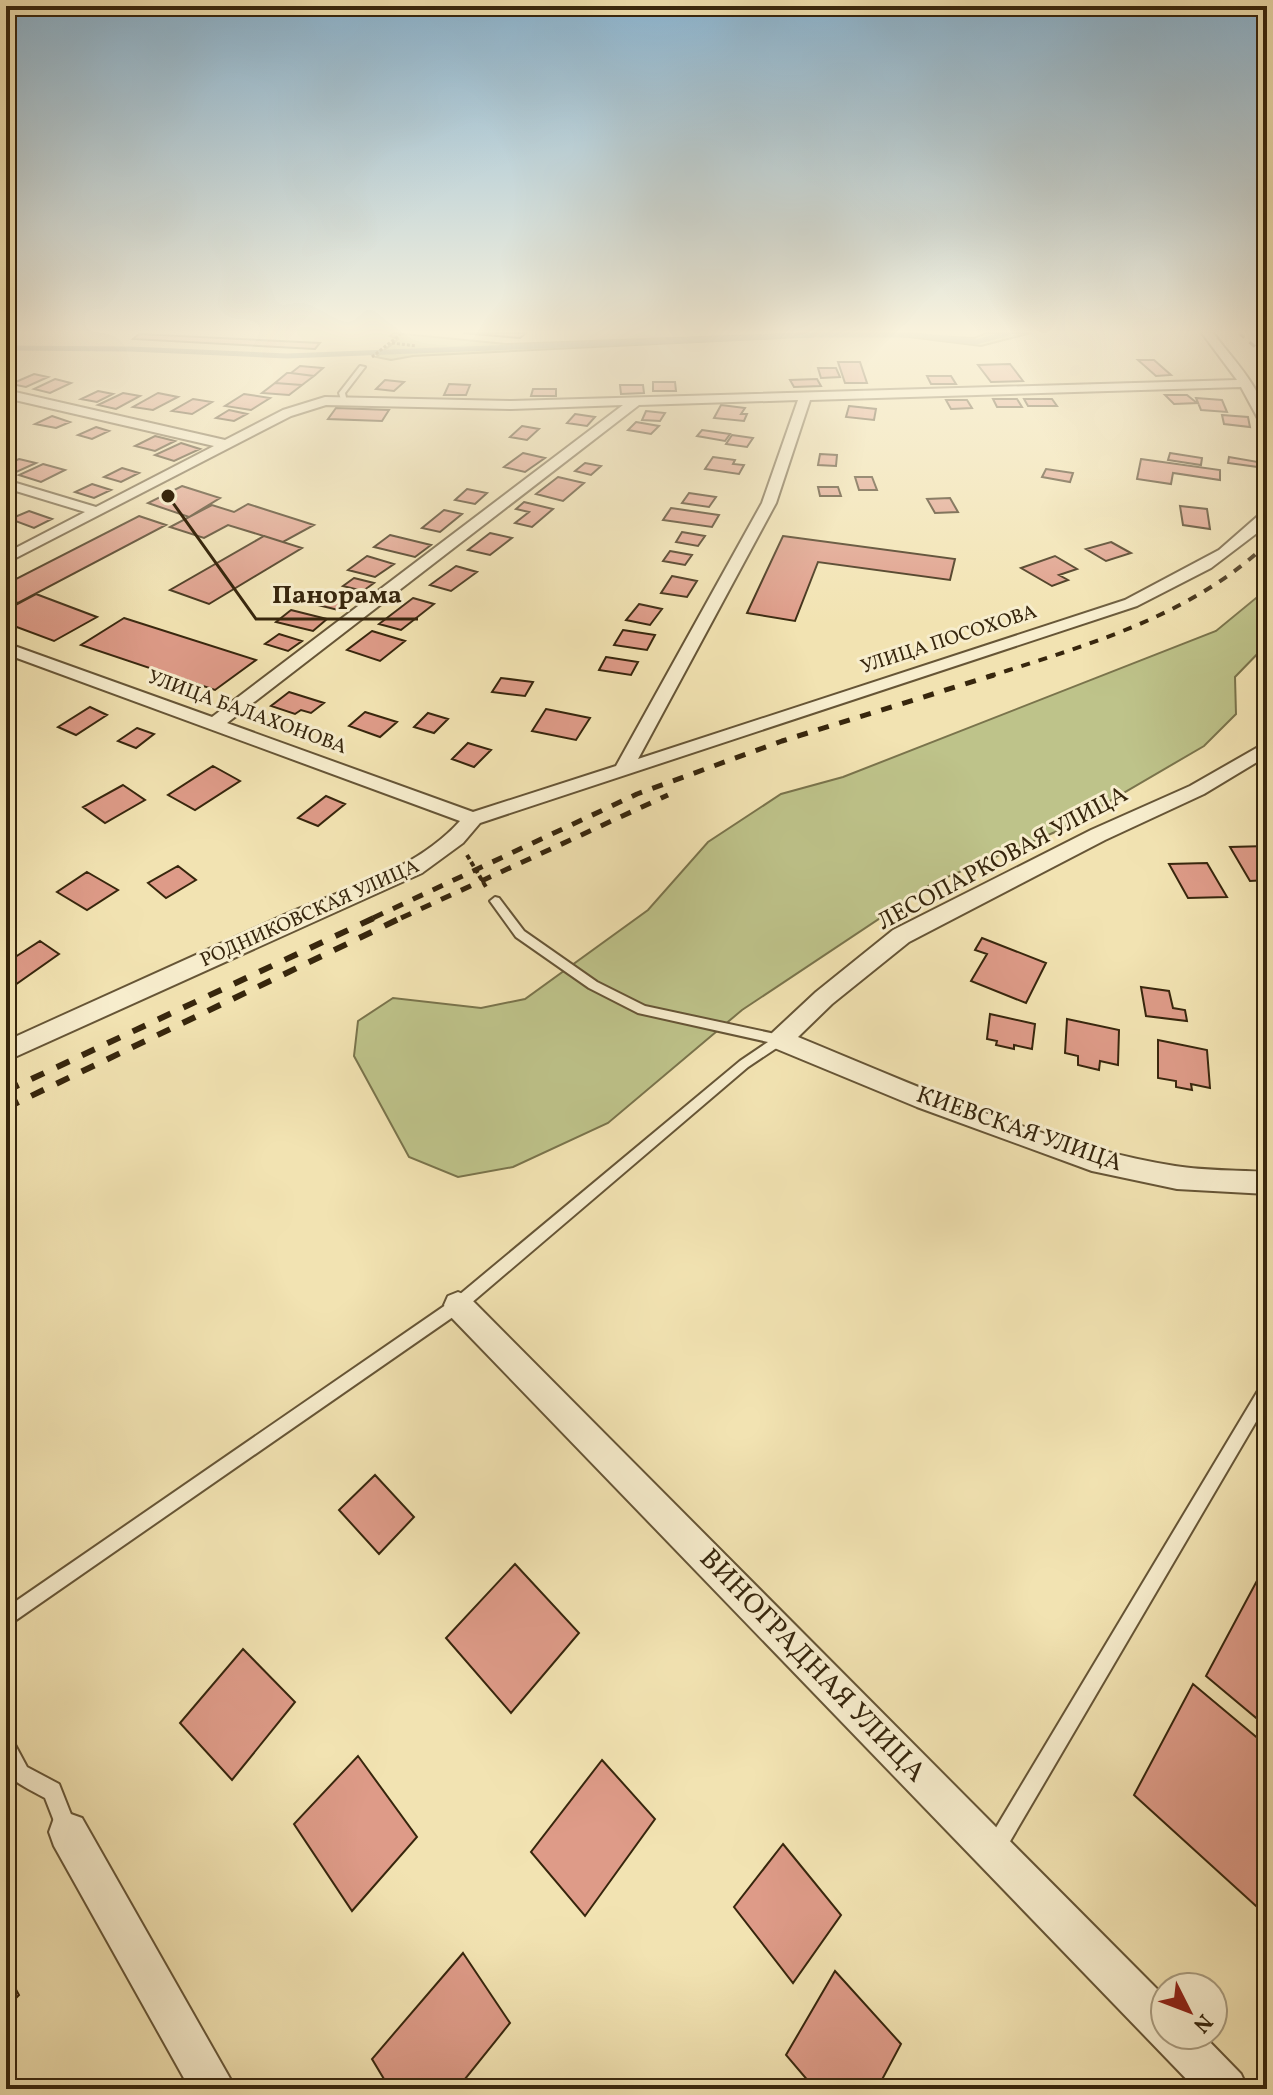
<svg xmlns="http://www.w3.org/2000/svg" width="1273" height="2095" font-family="Vollkorn,serif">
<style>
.green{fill:#bec38a;stroke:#7a744c;stroke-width:2}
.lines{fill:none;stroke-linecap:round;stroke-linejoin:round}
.stream{stroke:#777f74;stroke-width:5}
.building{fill:#de9b88;stroke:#37260d;stroke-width:2}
.lane-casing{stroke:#665536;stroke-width:4}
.street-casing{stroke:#665536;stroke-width:4}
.path-far1{stroke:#37260d;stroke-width:3;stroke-dasharray:3 2;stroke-linecap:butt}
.path{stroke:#37260d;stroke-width:4;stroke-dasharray:5 3;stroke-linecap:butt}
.lane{fill:#f7edcd;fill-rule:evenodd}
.street{fill:#f7edcd;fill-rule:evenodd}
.rail-far3{stroke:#37260d;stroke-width:3;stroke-dasharray:7 7;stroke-linecap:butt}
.rail-far2{stroke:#37260d;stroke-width:4;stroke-dasharray:9 9;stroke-linecap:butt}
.rail-far1{stroke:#37260d;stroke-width:5;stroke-dasharray:11 11;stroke-linecap:butt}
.rail{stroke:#37260d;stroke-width:6;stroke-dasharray:14 14;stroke-linecap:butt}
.labels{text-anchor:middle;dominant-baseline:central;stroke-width:6;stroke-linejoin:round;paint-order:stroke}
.far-street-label{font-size:20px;fill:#37260d;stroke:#f7edcd}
.street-label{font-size:24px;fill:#37260d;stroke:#f7edcd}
.near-street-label{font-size:28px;fill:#37260d;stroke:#f7edcd}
.leader{fill:none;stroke:#37260d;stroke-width:3}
.callout-dot{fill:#37260d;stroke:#f7edcd;stroke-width:3}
.callout-label{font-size:26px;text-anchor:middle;font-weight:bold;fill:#37260d;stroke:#f7edcd;stroke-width:6;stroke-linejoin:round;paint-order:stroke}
</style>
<rect width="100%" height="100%" fill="#f2e3b2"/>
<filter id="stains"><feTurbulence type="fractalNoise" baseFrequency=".0025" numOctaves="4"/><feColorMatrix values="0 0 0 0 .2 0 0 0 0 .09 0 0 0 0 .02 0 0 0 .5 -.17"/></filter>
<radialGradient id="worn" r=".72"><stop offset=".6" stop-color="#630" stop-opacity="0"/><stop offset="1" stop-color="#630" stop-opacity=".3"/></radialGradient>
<path class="green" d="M394,333L506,344L809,333L781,338L413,356L391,360L376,357L398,339L390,336Z
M877,333L974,338L987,333H1031L981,346Z
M1267,589V644L1235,677L1236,714L1204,746L1060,830L933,883L742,1010L608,1123L513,1167L458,1177L409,1157L354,1056L358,1021L393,998L481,1008L525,999L648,910L708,842L781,794L843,777L1216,631Z"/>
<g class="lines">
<path class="stream" d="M6,348L130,349L287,356L815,335H917L976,342L1009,333"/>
</g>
<path class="building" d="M463,333H526L520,338Z
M139,334L320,343L315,349L133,339Z
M1138,360H1154L1171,375L1156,376Z
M838,362H860L867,383H845Z
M1010,364L1023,381L991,382L978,365Z
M300,366L323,368L314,376L291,373Z
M818,368H836L840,377L821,378Z
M287,373H291L314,376L302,385L275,383Z
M34,374L48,377L26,387L11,384Z
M927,376H951L956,384H931Z
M55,379L71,383L50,393L34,389Z
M817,379L821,386L794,387L790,380Z
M385,380L404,382L394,391L376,389Z
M653,382H675L676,391H653Z
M275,383L302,385L289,395L262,393Z
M449,384L470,385L466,395H444Z
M620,385H643L644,393L621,394Z
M533,389H556V396H531Z
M98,391L113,394L97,402L81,399Z
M123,393L140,396L116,409L98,405Z
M158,393L178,397L153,410L133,407Z
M244,394L270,398L251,410L225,406Z
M1165,395H1187L1197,403L1174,404Z
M1196,398L1222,400L1227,412L1201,410Z
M193,399L212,402L192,414L172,411Z
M993,399H1017L1022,407H997Z
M1024,399H1052L1057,406H1028Z
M946,400H967L972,408L951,409Z
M721,405L745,408L741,414H747L744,421L714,418Z
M849,406L876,409L874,420L846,417Z
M336,408L389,410L382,421L328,419Z
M229,410L247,414L234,421L216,418Z
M646,411L665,413L660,421L642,420Z
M575,414L595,417L587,426L567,423Z
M1222,415L1248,417L1250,427L1224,424Z
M52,416L70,422L56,428L35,424Z
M636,422L659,426L651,434L628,430Z
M522,426L539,429L527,440L510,437Z
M96,427L109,431L92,439L78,435Z
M702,430L730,434L725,441L697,436Z
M732,435L753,438L747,447L726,444Z
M155,436L175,441L155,451L135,446Z
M181,443L200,449L174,461L155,455Z
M523,453L545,458L525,472L504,467Z
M1170,453L1202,458L1201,465L1168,460Z
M820,454L837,455L836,466L818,465Z
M713,457L735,460L733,464L744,465L739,474L705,469Z
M1229,457L1258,462V467L1228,463Z
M19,459L36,463L14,473L6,471V465Z
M1141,459L1220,470V480L1173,473L1171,484L1137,479Z
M585,463L601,466L591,475L575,471Z
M43,464L65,470L41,482L19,475Z
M122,468L139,473L121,482L104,477Z
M1046,469L1073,473L1070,482L1042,477Z
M558,477L584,483L563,501L536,494Z
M855,477H872L877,490H859Z
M92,484L111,490L94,498L75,492Z
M182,486L220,498L189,517L148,503Z
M818,487H838L841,496H820Z
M467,489L487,493L475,504L455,500Z
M689,493L716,497L709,507L682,503Z
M950,498L958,512L935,513L927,499Z
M524,502L553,509L532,527L515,523L529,512L516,509Z
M248,504L314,525L283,542L228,525L204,538L170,527L212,505L234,512Z
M1180,506L1207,509L1210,529L1183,525Z
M671,508L719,515L712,527L663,520Z
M444,510L462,514L440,532L422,528Z
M29,511L52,519L34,528L10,519Z
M139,516L166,525L18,603L6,599V584Z
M682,532L705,536L698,546L676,542Z
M490,533L512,538L490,555L468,550Z
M390,535L431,545L415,557L374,547Z
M264,536L302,548L209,604L170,590Z
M783,536L955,559L950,580L818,562L795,621L747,613Z
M1111,542L1131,553L1106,561L1086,549Z
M670,551L692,555L685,565L663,561Z
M367,556L394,564L375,577L348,570Z
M1055,556L1077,569L1059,575L1068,580L1052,586L1021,568Z
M456,566L477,572L451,591L430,585Z
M672,576L697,581L687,597L661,593Z
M354,578L374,583L363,591L343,586Z
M36,594L97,617L54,641L6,623V610Z
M329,597L349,602L338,610L318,605Z
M413,598L434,604L401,630L379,624Z
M639,604L662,609L650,625L626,620Z
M291,610L327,619L313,631L276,622Z
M124,618L256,660L215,690L81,645Z
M623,630L655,635L647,650L614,645Z
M372,631L405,641L380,661L347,650Z
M279,634L302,641L288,651L265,644Z
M606,657L638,662L631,675L599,670Z
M501,678L533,682L525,696L492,692Z
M289,692L324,703L311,713L301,710L295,714L271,706Z
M90,707L107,715L76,735L58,727Z
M546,709L590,718L576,740L532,731Z
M365,712L397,722L380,737L349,726Z
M428,713L448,719L434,733L414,727Z
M137,728L154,734L136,748L118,741Z
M468,743L491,750L474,767L452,759Z
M213,766L240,781L195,810L168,795Z
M123,785L145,800L105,823L83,807Z
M326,796L345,804L318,826L298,818Z
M1267,846V880L1250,881L1230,847Z
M1207,863L1227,897L1188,898L1169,864Z
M178,866L196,880L166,898L148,883Z
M87,872L118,890L87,910L57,892Z
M982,938L1046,963L1026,1003L971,981L987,954L975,950Z
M40,941L59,954L15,985L6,979V963Z
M1141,987L1169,991L1173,1008L1185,1010L1187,1021L1146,1016Z
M990,1014L1035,1024L1032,1049L1014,1045V1049L996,1045L997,1041L987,1039Z
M1067,1019L1119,1030L1118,1065L1100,1061L1099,1070L1078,1065V1056L1065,1053Z
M1158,1040L1207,1050L1210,1088L1191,1084L1192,1090L1176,1087V1081L1158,1078Z
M375,1475L414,1517L379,1554L339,1510Z
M1267,1562V1727L1206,1676Z
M515,1564L579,1633L511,1713L446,1638Z
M243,1649L295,1702L232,1780L180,1723Z
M1193,1684L1267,1746V1916L1134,1795Z
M358,1756L417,1837L352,1911L294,1824Z
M602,1760L655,1819L585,1916L531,1852Z
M783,1844L841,1915L793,1983L734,1907Z
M463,1953L510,2023L457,2089H390L372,2059Z
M6,1971L19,1995L6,2008Z
M835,1971L901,2044L877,2089H815L786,2055Z"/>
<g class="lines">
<g class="lane-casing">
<path id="lane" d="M360,366L365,367L345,393L347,402L342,403L339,393Z
M495,897L499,898L524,931L597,982L645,1006L780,1035L784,1037L786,1040L784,1043L748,1067L463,1310L6,1627V1608L453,1300L740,1061L768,1042L638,1013L589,988L516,937L490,901Z
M1267,1382V1403L1002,1855L995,1858L988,1855L985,1848L988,1841L1262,1384Z
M6,1739L13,1741L27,1767L59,1784L76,1827L73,1834L66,1837L59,1834L45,1798C9,1778 6,1782 6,1739Z"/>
</g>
<g class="street-casing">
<path id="street" d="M1202,333H1213C1233,360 1267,392 1267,428L1261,424L1241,387L810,400L776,503L638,759L1125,600L1219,550L1267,508V522L1261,530L1211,568L1137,606L480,823L463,843L422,873L6,1061V1041C98,999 191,957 284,915C345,888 414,872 460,821L6,654V643L212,717L623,405L511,409L326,405L291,416L6,563V553L85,512L6,488V480L96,507L214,446L6,398V390L225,440L283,410L325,397L511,401L1237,380ZM798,400L762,503L616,766L473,812L227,723L639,405Z
M1267,742V756L1204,794L1105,840L909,942L832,1004L798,1037C917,1086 1048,1146 1175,1166C1205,1171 1237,1170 1267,1172V1194L1177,1189L1092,1171L917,1107L772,1047L768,1040L772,1033L816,992L893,930L1091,830L1190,786Z
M458,1292L468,1296L1165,1997V2035H1203L1241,2074L1248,2089H1196L448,1314L444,1305L448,1296Z
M68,1813L82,1818L236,2089H190L54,1846L49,1832L54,1818Z"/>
</g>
<path class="path-far1" d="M392,343L416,346
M372,357L402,333"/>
<path class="path" d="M467,855L486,887"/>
<use href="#lane" class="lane"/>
<use href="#street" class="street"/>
<path class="rail-far3" d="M1239,333L1267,357"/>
<path class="rail-far2" d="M987,677C1087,645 1189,617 1267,544"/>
<path class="rail-far1" d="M373,918L637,794L782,741L994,675
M401,918L668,795"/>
<path class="rail" d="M6,1091L378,916
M6,1108L405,916"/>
</g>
<linearGradient id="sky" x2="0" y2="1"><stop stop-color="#8bb7d5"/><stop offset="0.53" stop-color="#f9f2dc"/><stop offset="1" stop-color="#f9f2dc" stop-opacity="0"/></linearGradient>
<rect width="1273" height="626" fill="url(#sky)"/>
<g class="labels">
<g class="far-street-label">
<text transform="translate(949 640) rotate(-18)">УЛИЦА ПОСОХОВА</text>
<text transform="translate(247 713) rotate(20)">УЛИЦА БАЛАХОНОВА</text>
<text transform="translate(310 914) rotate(-24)">РОДНИКОВСКАЯ УЛИЦА</text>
</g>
<g class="street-label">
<text transform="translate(1003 859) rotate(-28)">ЛЕСОПАРКОВАЯ УЛИЦА</text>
<text transform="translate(1019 1130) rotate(19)">КИЕВСКАЯ УЛИЦА</text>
</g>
<g class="near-street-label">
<text transform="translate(812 1666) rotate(46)">ВИНОГРАДНАЯ УЛИЦА</text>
</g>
</g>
<path class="leader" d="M168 496L256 619H418"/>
<circle class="callout-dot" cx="168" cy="496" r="8"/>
<g class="callout-label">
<text x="337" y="603">Панорама</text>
</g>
<rect width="1273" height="2095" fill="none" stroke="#f2e3b2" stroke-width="32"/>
<rect x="8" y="8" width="1257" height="2079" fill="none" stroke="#37260d" stroke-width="4"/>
<rect x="16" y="16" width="1241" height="2063" fill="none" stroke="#37260d" stroke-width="2"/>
<g transform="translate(1189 2011) rotate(132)"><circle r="38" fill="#f7edcd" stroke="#aa9d80" stroke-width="2"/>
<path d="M0-6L14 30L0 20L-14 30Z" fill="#8f2418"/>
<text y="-12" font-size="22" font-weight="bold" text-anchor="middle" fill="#37260d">N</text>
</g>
<rect width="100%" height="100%" filter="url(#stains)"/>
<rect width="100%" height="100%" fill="url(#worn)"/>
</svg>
